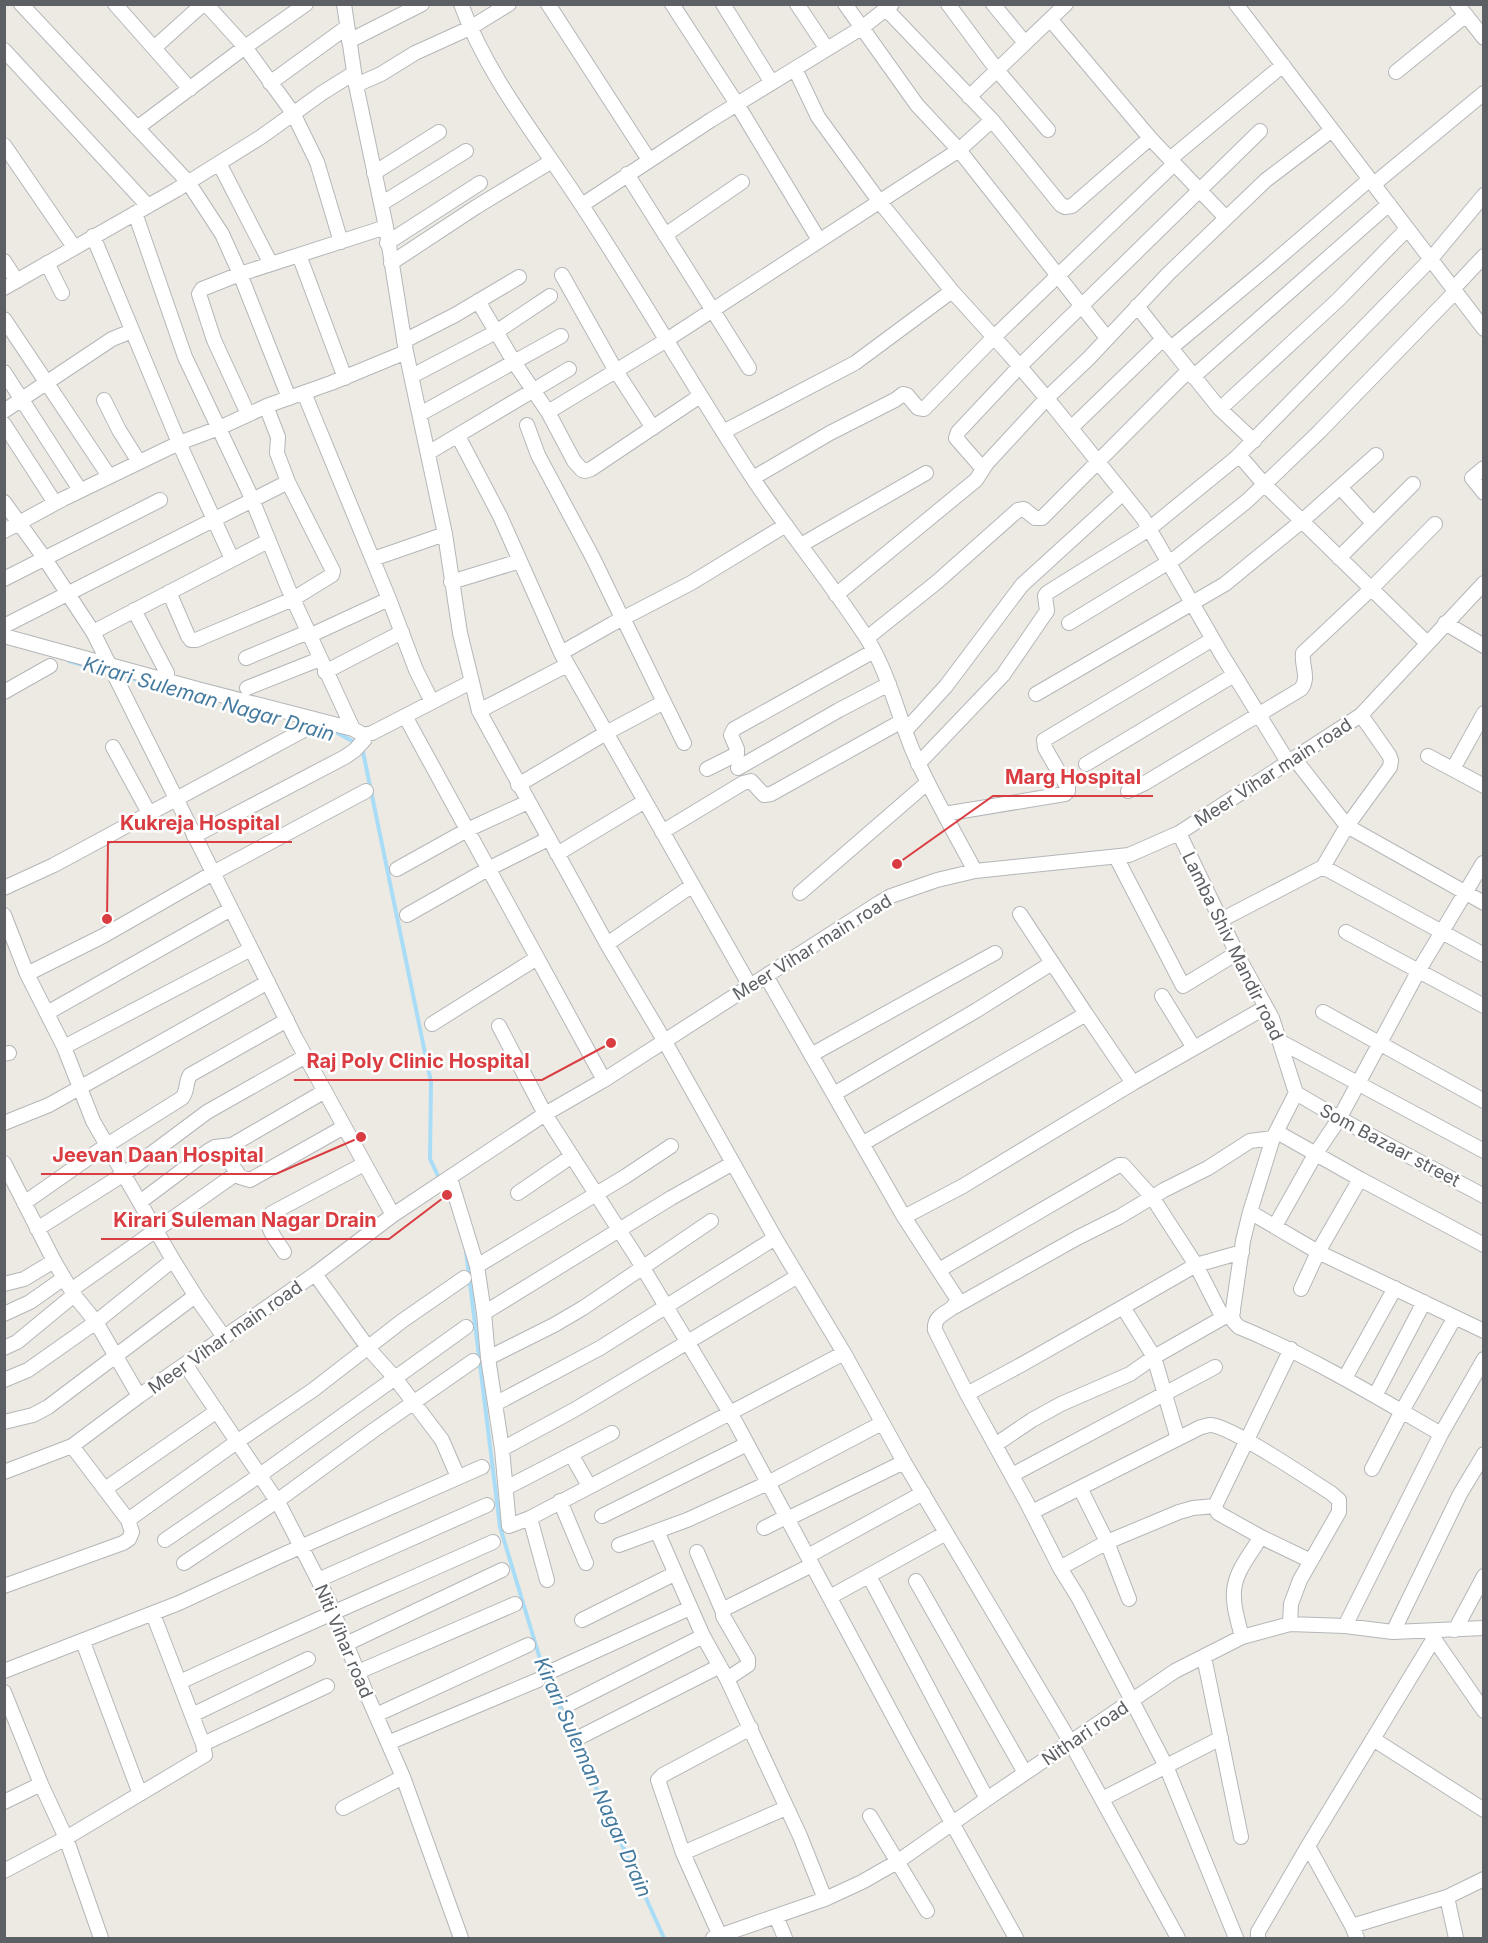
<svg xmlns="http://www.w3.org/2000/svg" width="1488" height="1943" font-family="Inter,sans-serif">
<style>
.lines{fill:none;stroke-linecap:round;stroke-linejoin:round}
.stream{stroke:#a9ddf7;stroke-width:4}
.street-casing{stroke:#b4b6b9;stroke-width:16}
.street{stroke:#fff;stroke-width:14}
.labels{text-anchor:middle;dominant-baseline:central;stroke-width:5;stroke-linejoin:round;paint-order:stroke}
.street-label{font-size:18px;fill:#5c5f63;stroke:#fff}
.water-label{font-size:20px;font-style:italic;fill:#457a9f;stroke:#fff}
.leader{fill:none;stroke:#da3d41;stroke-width:2}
.callout-dot{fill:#da3d41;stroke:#fff;stroke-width:2}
.callout-label{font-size:20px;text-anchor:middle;font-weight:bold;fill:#da3d41;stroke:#fff;stroke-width:5;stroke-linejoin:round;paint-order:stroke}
</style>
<rect width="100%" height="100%" fill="#edeae3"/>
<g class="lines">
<path class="stream" d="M69,661L107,672
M118,675L154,684
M330,729L356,743L363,752L431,1082L430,1159L440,1180
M443,1187L452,1204
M466,1251L500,1527L544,1672L664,1938"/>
<g class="street-casing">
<path id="street" d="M21,4L188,182L222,234L240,274L202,289L199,294L214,340L248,414
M115,4L190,89
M206,4L245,47L293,113L317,162L341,242
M344,4L356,85L386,227L406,352L445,534L460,633L479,711L607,944L664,1040L775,1238L844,1353L904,1462L1071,1743L1178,1938
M461,4C488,78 539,139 581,204C639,292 691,383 748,471C785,528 829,580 866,637C888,671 897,712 912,749C930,791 954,831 975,871
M548,4L649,160
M672,4L737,104L819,240
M723,4L772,83
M797,4L827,49
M845,4L917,105L959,150L1107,338
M948,4L997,70L1048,130
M993,4L1025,43
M1236,4L1484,329
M1457,4L1484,38
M886,9L992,120L1061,205L1065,207L1072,206L1150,138
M1050,19L1150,138L1226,218
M349,41L422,4
M154,48L203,4
M4,50L148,206
M795,69L818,117L879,201L952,291L1010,355L1054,407L1143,518L1222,655L1288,762
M1396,72L1466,15
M270,83L347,27
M356,85L381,74L415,53L470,28L509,4
M969,97L1066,4
M137,128L245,47L306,4
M4,145L74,247
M1170,159L1283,65
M219,163L271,264
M374,173L439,132
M627,174L749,368
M1374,184L1484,93
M381,204L466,151
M582,205L711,120L863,27L892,4
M135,213L185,357L249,492L288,588L353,729
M665,235L742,182
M93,236L179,443L232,559
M387,243L480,183
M299,255L345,378
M4,261L17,281
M47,263L62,293
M391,263L476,207L552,161
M562,275L616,371L653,428
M4,288L176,190L261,137L322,93L354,73
M1453,289L1484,256
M478,301L514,362L548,412L574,461L582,470L585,471L591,469L700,396
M1137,306L1163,339
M4,319L109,476
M404,341L455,315L519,277
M1171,348L1220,409L1254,441
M4,372L80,490
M412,376L496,332L550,296
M1193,377L1389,204
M304,393L389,599L416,670L432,702
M289,398L240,274L386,227
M104,400L119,430L139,462
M1220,409L1339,299L1407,229
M4,411L112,339L132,331
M548,412L665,341L959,150L992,120
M420,414L561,336
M4,424L55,503
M527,425L538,455L593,558L622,618
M1071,428L1163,339L1171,348L1268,267L1370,179
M723,432L855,363L952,291
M458,436L500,516L561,653L750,986
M428,453L569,369
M1239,455L1264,484L1427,643
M1484,468L1472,478L1484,493
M983,469L956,438L958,432L1020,366L1260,131
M753,478L830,433L895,400L903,394L907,395L918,408L924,409L994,337L1174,164
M1340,487L1373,523
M4,502L45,559L93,632L296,1039L393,1215
M4,531L63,499L179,443L219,428L269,405L331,383L406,352
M801,545L926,473
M1339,558L1413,484
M373,559L445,534
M4,579L160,500
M451,582L520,561
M169,592L188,636L191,640H196L293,599L332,575L333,571L288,482L277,453L278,437L266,406
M836,595L976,480L987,463L1047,398L1089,358L1168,274L1266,180L1332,130
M134,610L167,673
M623,618L684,743
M1069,623L1177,557L1247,501L1319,432L1455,292
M1445,623L1484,646
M4,626L288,482
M93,632L268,541
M4,636L201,690L353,729L364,735L372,733L471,682
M309,636L389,599
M867,638L937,582L1018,510L1024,509L1035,518H1042L1189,370
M561,653L612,624L691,583L786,525
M246,658L308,632
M325,672L402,632
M247,688L320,659
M4,692L50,666
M1036,694L1225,584L1302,521L1376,455
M479,711L567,665
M405,716L604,1080
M905,731L946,686L1022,585L1123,493
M113,747L149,813
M1428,756L1484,786
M1294,758L1347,826L1484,903
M918,764L1003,675L1047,611L1045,596L1047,593L1149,529L1236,458L1430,260L1484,195
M1086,764L1234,675
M738,768L839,710L889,684
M707,769L737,754V749L731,735L734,729L874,651
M1453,769L1484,713
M518,785L606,733L664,702
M1128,791L1145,783L1301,689C1310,677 1301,666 1303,653L1371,589L1435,524
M944,814L1065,794L1068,791V788L1045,748L1044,740L1213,639
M662,832L743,783L751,781L764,795L771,794L902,721
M1179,833L1241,962L1272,1018L1296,1093
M194,836L345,757L355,750L365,739
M557,854L645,801
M1116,857L1183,986L1237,953
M1323,867L1484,955
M397,869L467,830L528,802
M4,888L54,865L302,731
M800,893L927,783
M1020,914L1086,1014
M4,915L27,974L64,1047L93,1121L173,1260L198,1300L224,1337
M407,915L488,869L548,839
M1221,920L1323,867L1347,826L1390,767L1391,760L1389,755L1361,715
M1346,932L1484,1006
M607,944L693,885
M27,974L103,936L213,873L366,791
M766,976L904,1217
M1162,996L1194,1048
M1323,1012L1484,1101
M47,1013L231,909
M432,1024L537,958
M499,1026L545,1114L637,1258L736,1423L912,1751L1016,1938
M1281,1042L1484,1151
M64,1047L251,949
M4,1054L9,1053
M811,1055L995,953
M1296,1093L1273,1138L1250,1212L1243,1241L1232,1316L1234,1322L1239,1327C1310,1356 1375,1396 1441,1434
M1296,1093C1357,1130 1421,1162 1484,1196
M834,1094L977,1010L1052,963
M4,1123L49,1105L268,982
M1277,1132L1360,1179L1484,1245
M862,1144L1086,1014L1133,1083
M220,1147L240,1177L250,1180L344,1127
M4,1163L54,1261L74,1295L96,1322L139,1396
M450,1178L477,1266L484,1313L488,1358L502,1449L509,1526L530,1518L844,1353
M518,1193L572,1156
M140,1202L208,1151L215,1147L232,1145L325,1091
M24,1203L107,1145L182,1098C188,1091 185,1083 190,1075L287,1020
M1250,1212L1318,1252L1484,1331
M1275,1226L1316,1153L1339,1119L1419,970L1483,863
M37,1229L124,1174L207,1112L306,1056
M284,1252C277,1240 262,1226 272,1213L364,1164
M477,1266L626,1176L671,1146
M939,1270L1119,1165H1123L1152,1197L1196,1265L1242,1252
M315,1274L369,1349L395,1378L442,1440L458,1477
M4,1284L24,1279L54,1261
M1301,1289L1318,1252L1360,1179
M71,1290L237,1173
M954,1307L1077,1238L1119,1217L1164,1190L1208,1168L1250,1141L1273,1138
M1123,1307L1196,1265L1223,1318
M484,1313L671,1198L733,1163
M4,1314L30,1302L64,1278
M4,1348L17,1342L74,1295
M1291,1349L1215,1506L1218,1513L1261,1537L1311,1561
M488,1358L554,1325L583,1308L711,1221
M185,1364L279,1504L328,1599L367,1695L403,1777L461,1938
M1345,1378L1395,1288
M4,1380L28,1370L96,1322L173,1260
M967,1394L1019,1366L1123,1307L1154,1357L1233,1312
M1375,1396L1424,1302
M495,1404L600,1348L775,1238
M4,1422L33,1415L48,1407L195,1296
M995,1445L1032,1420L1061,1404L1130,1374L1154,1357L1178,1439
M502,1449L574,1410L798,1276
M571,1454L589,1486
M1372,1469L1402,1411L1455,1317
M4,1472L72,1446L139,1396L315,1274L393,1215L545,1114L604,1080L879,903L891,896L937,880L975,871L1129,855L1179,833L1361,715L1484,583
M1012,1475L1215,1367
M506,1488L612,1433
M1080,1488L1107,1542L1129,1599
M105,1489L217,1411
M560,1501L586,1563
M1032,1512L1201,1427C1203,1427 1208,1425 1210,1425C1230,1425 1310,1480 1331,1493L1339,1500V1512L1300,1580L1291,1604L1290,1624
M602,1516L747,1444
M530,1518L547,1580
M128,1520L238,1441L313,1390L402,1321L464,1278
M764,1528L782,1519H787L904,1462
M657,1531L703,1636L727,1679L800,1836L825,1899
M165,1540L260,1475L466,1327
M619,1545L687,1520L768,1483L882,1423
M697,1552L723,1612
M808,1556L923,1493
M184,1563L277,1501L374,1430L473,1361
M1060,1568L1107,1542L1179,1512L1193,1508L1215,1506
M869,1576L987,1799
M318,1580L487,1505
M916,1581L1025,1773
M4,1586L123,1543L129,1539L132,1532L128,1520L72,1446
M830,1597L946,1533
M582,1620L674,1574
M1345,1626L1441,1434L1484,1359
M1455,1630L1484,1576
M1393,1632L1460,1494L1484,1454
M1430,1633L1484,1711
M1242,1637C1239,1624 1234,1611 1234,1598C1232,1575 1249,1556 1261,1537
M83,1642L140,1794
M346,1644L502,1570
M1204,1657L1241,1837
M554,1670L690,1608
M4,1671L179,1603L280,1556L482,1467
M358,1672L515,1604
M727,1679L748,1665V1659L723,1616V1612L726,1608L812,1565
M180,1682C283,1634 388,1589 493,1542
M4,1692L41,1784L66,1838L101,1938
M569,1704L703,1636
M192,1715L308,1659
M376,1715L528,1645
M582,1736L720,1666
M1373,1739L1484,1810
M388,1743L538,1680
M203,1744L327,1686
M1102,1799L1221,1738
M4,1802L41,1784
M343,1808L403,1777
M870,1816L927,1911
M1308,1846L1352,1926L1357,1938
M683,1853L786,1808
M4,1871L66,1838L205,1755L203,1744L153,1614
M1447,1897L1456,1938
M776,1916L785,1938
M1352,1926L1447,1897L1484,1879
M720,1936L683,1853L658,1780L663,1775L751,1728
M713,1938L825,1899L862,1882L897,1862L987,1799L1175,1671L1242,1637L1290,1624L1345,1626L1393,1632L1484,1628
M1236,1938L1166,1766L1078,1597L1060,1568L1027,1503L967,1394L935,1330C933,1310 958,1314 956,1297L904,1217L963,1186L1133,1083L1266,1007
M1258,1938V1932L1308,1846L1433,1640"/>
</g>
<use href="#street" class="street"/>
</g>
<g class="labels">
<g class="street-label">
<text transform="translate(1273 772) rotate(-33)">Meer Vihar main road</text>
<text transform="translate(1233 946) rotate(64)">Lamba Shiv Mandir road</text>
<text transform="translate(812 947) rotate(-32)">Meer Vihar main road</text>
<text transform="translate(1390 1145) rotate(28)">Som Bazaar street</text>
<text transform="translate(225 1337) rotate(-35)">Meer Vihar main road</text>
<text transform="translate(344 1641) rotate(67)">Niti Vihar road</text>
<text transform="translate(1085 1733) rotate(-34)">Nithari road</text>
</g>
<g class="water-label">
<text transform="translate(209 699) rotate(16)">Kirari Suleman Nagar Drain</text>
<text transform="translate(593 1777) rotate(66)">Kirari Suleman Nagar Drain</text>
</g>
</g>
<path class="leader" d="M897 864L993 796H1153M107 919L108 842H292M611 1043L542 1080H294M361 1137L276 1174H41M447 1195L389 1239H101"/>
<g class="callout-dot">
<circle cx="897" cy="864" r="6"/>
<circle cx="107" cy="919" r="6"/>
<circle cx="611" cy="1043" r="6"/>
<circle cx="361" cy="1137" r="6"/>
<circle cx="447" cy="1195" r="6"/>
</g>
<g class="callout-label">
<text x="1073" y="784">Marg Hospital</text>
<text x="200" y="830">Kukreja Hospital</text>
<text x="418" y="1068">Raj Poly Clinic Hospital</text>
<text x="158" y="1162">Jeevan Daan Hospital</text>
<text x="245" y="1227">Kirari Suleman Nagar Drain</text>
</g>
<rect width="1488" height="1943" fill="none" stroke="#5c5f63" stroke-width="12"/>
</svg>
